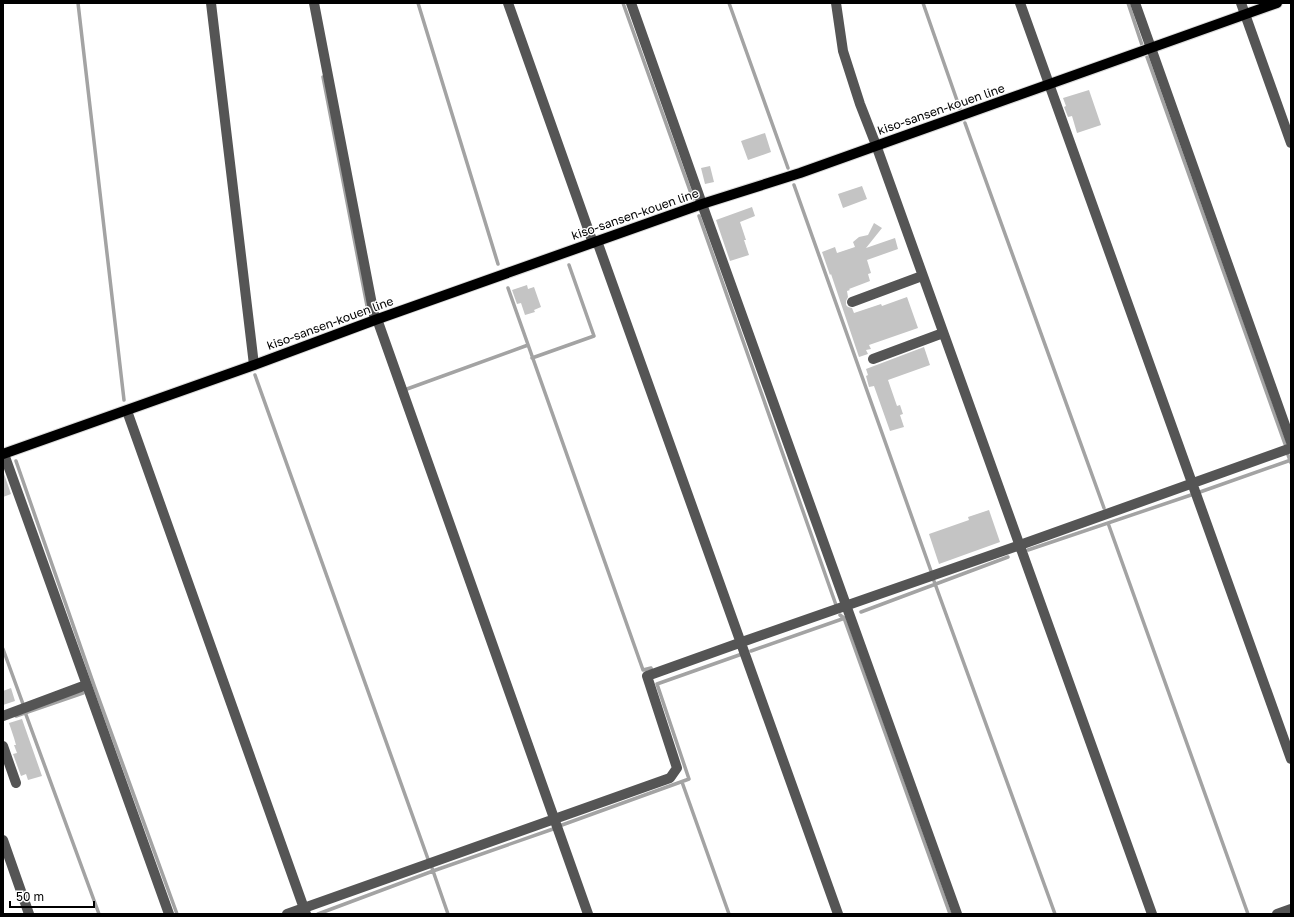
<svg xmlns="http://www.w3.org/2000/svg" width="1294" height="917" font-family="'Golos Text',sans-serif">
<style>
.lines{fill:none;stroke-linecap:round;stroke-linejoin:round}
.stream{stroke:#a3a3a3;stroke-width:3.5}
.building{fill:#c4c4c4}
.major-casing{stroke:#dbdbdb;stroke-width:12}
.minor{stroke:#555;stroke-width:10}
.major{stroke:#000;stroke-width:10}
.labels{text-anchor:middle;dominant-baseline:central;stroke-width:3;stroke-linejoin:round;paint-order:stroke}
.street-label{font-size:12px;fill:#000;stroke:#fff}
</style>
<rect width="100%" height="100%" fill="#fff"/>
<g class="lines">
<path class="stream" d="M78,3L124,400
M418,3L498,264
M623,3L693,199
M729,3L788,168
M923,3L960,109
M1128,3L1142,45
M1147,57L1285,444
M323,77L368,311
M965,123L1104,508
M794,185L931,571
M699,216L836,605
M508,288L643,670L651,668L652,671
M532,358L594,336L569,265
M255,375L428,859
M407,389L528,345
M1288,455L1291,463
M16,461L95,688L177,914
M1200,492L1291,460
M1108,523L1248,914
M1028,550L1191,495
M934,581L1055,914
M861,612L1008,557
M840,615L844,618L950,914
M3,649L23,704
M751,651L845,618
M25,712L99,914
M16,716L83,693
M682,782L729,914
M562,825L689,779L657,684L742,654
M432,868L448,914
M318,914L433,871L553,829"/>
</g>
<path class="building" d="M1089,90L1101,125L1077,133L1072,116L1068,117L1064,107L1066,106L1063,98Z
M765,133L771,152L748,160L741,141Z
M710,166L714,182L705,184L701,168Z
M862,186L867,199L843,208L838,194Z
M752,207L755,216L740,222L746,240H744L749,255L730,261L716,220Z
M874,223L882,228L866,248L895,238L898,249L867,260L871,273L868,274L870,281L849,289L850,290L847,291L848,297L846,301V305L848,307L852,308L854,313L881,304L882,306L907,297L918,328L869,345L871,349L866,350L868,354L859,357L831,274L830,275L822,252L835,247L837,253L855,247L853,242L859,237L868,235Z
M527,285L528,289L534,287L541,307L534,310L535,312L525,315L521,303L517,304L512,290Z
M924,347L930,365L888,380L897,406L900,405L903,414L900,415L904,427L890,431L874,386L869,387L866,376L868,375L866,369Z
M3,471L11,494L3,497Z
M989,510L1000,542L939,564L929,534L969,520L968,517Z
M11,688L15,701L3,705V691Z
M22,719L42,776L28,780L26,774L21,776L13,754L17,753L14,745H16L14,738L9,723Z"/>
<g class="lines">
<g class="major-casing">
<path id="major" d="M3,454L254,365L375,320L702,204L800,173L1277,3"/>
</g>
<path class="minor" d="M211,3L254,365
M314,3L375,320
M508,3L593,243
M631,3L702,204L957,914
M836,3L843,51L860,104L876,145L1152,914
M1020,3L1291,759
M1135,3L1291,442
M1241,3L1291,143
M597,241L838,914
M852,302L922,276
M377,319L588,914
M873,359L943,333
M127,411L306,914
M4,454L169,914
M3,716L86,685
M3,746L16,783
M3,840L29,914
M287,914L670,778L677,768L647,676L742,642L1020,545L1291,448
M1277,914L1291,909"/>
<use href="#major" class="major"/>
</g>
<g class="labels">
<g class="street-label">
<text transform="translate(941 109) rotate(-19)">kiso-sansen-kouen line</text>
<text transform="translate(635 214) rotate(-19)">kiso-sansen-kouen line</text>
<text transform="translate(330 323) rotate(-20)">kiso-sansen-kouen line</text>
</g>
</g>
<rect width="1294" height="917" fill="none" stroke="#000000" stroke-width="8"/>
<path d="M10 901v6h84v-6" fill="none" stroke="#000000" stroke-width="2"/>
<text x="16" y="901" font-size="12" fill="#000000" stroke="#ffffff" stroke-width="3" paint-order="stroke">50 m</text>
</svg>
